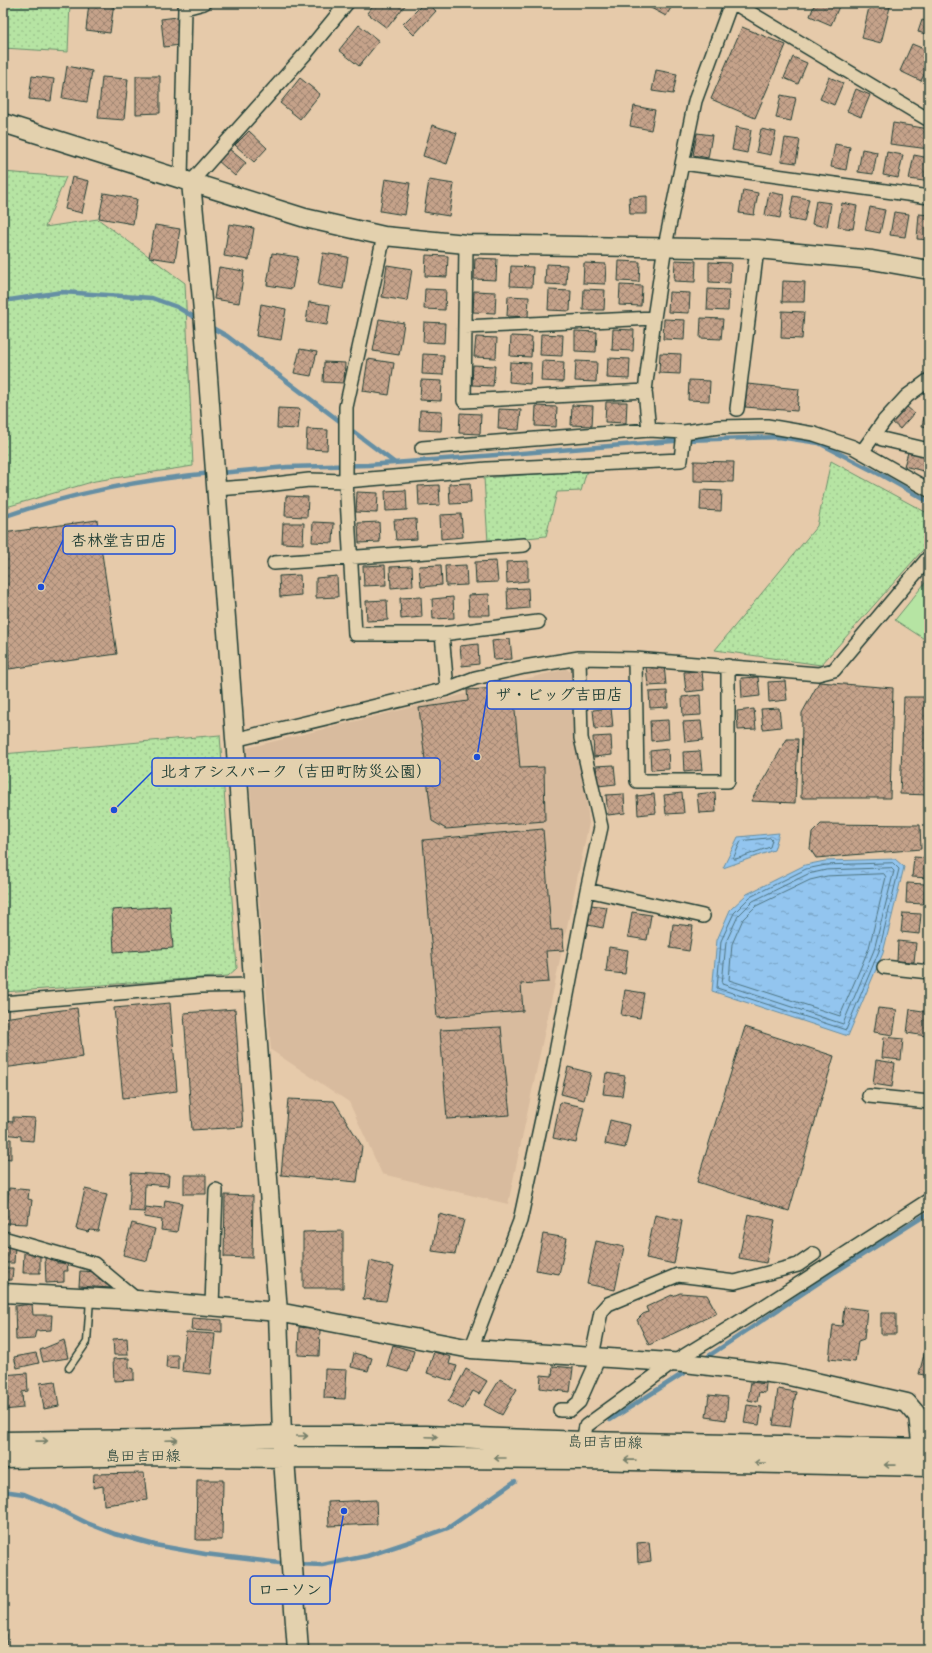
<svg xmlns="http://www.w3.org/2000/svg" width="932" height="1653" font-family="Itim,'Klee One',sans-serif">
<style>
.built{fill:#d8bb9e}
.grass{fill:url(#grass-dots);stroke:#6a906c}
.pitch{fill:#b6e4a3;stroke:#6a906c}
.water{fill:url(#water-ripples);stroke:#658fa4}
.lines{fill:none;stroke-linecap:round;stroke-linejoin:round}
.shore{stroke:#4d737f;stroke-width:1}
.stream{stroke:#658fa4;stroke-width:4.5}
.building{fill:url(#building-cross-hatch);stroke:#1f3d34}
.lane-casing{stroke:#1f3d34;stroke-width:9}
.street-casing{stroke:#1f3d34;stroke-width:16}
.secondary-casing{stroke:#1f3d34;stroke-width:21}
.primary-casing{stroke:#1f3d34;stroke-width:23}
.lane{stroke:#e3d1ae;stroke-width:6}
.street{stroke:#e3d1ae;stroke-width:13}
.secondary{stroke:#e3d1ae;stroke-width:18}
.primary{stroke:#e3d1ae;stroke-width:20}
.oneway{stroke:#77806b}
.labels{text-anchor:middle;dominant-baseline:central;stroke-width:3;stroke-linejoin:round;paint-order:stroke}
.street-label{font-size:15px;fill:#1f3d34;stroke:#e3d1ae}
.leader{fill:none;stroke:#1d4ed8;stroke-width:1.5}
.callout-dot{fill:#1d4ed8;stroke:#e3d1ae;stroke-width:1.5}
.callout{fill:#e3d1ae;stroke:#1d4ed8;stroke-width:1.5}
.callout-label{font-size:16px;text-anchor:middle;font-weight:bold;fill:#1f3d34}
</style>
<defs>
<pattern id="grass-dots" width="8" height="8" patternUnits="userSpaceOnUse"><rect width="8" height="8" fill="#b6e4a3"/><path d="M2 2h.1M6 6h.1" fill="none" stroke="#9cc48d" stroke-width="1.8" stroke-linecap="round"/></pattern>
<pattern id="water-ripples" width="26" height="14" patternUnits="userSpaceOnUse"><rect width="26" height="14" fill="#93c5ef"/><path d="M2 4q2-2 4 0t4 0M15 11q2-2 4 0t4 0" fill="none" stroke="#77a1c2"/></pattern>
<pattern id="building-cross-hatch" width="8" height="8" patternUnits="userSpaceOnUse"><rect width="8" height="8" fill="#c5a28a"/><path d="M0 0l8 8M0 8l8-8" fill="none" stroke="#9f8572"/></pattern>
</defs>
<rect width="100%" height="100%" fill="#e6caaa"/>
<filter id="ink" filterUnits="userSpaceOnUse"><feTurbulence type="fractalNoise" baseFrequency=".025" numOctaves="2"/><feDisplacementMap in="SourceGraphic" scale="8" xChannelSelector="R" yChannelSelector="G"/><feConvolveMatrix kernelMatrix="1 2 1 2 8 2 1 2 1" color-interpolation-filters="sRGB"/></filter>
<g filter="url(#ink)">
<path class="built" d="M566,669L573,673L589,823L508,1204L382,1174L349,1102L271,1050L247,748Z"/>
<path class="grass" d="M3,3H70L68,52L3,48Z
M3,172L66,177L45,227L98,219L185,283L193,466L95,481L3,508Z
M831,461L929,514V543L821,665L715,650L817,526Z
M587,470L581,491L557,492L546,536L488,542L484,478Z
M220,735L237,968L228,976L3,992V754Z"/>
<path class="pitch" d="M929,578V642L895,620Z"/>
<path class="water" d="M779,833L774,850L723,868L738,837Z
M895,859L904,867L883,953L848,1036L712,991L717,940L730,910L747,894L805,865L825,861Z"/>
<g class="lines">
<path class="shore" d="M770,838L772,840L770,847L736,859H733L741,841Z
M893,863L899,869L879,951L846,1030L717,988L721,941L734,913L750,897L806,869L826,865Z
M891,868L894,871L874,950L843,1024L722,984L726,942L738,916L753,901L808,874L826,870Z
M884,874L886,877L869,948L840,1016L729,980L732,944L743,919L756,906L810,880L827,876Z"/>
<path class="stream" d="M3,301L62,292L152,298L177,307L199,320
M209,326L227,336L395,463
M220,473L287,467L368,465L686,440L779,437L819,443L883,476L929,502
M3,517C68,494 144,479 212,473
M704,1359L835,1272L929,1213
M610,1420L690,1369
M3,1491L24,1494L53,1506L87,1523L115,1534L155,1545L205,1554L288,1564
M297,1564L322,1565L367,1556L412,1541L448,1528L515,1481"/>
</g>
<path class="building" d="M89,3H114L110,33L86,30Z
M375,3H407L387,28L367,13Z
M424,3H428L436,11L414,35L403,24Z
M649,3H674L666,16L647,6Z
M815,3L840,4L831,25L810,16Z
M870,3H891L881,43L862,38Z
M177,17L180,45L164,47L161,19Z
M922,20L929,22V35L918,32Z
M359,25L379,41L359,66L339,50Z
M742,27L786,45L755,118L711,99Z
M912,44L929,51V64L921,81L900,71Z
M793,57L807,63L798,84L784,78Z
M67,66L92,71L87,102L62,98Z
M656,70L677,74L673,94L652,91Z
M32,76L54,79L51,101L29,99Z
M136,76H160V113L136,114Z
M102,77L128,79L124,120L98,118Z
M829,77L843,83L834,105L820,99Z
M300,78L320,94L300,119L280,103Z
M856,89L870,95L861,117L847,111Z
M781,95L796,98L791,121L776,118Z
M634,106L655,110L651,130L630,126Z
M893,123L929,129V149L890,144Z
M432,125L457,133L447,164L423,156Z
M736,127L751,130L747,153L732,150Z
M761,129L776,132L771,155L756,152Z
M249,131L267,148L254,162L235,145Z
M697,133L712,135L708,158L693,155Z
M785,138L800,140L796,163L781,161Z
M835,144L850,147L846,170L831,167Z
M228,148L246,163L235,176L217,160Z
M862,149L877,152L873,174L858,172Z
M887,152L903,155L898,178L883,175Z
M914,155L929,158L924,181L909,179Z
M72,177L89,181L82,213L65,209Z
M385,179L410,183L405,215L380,211Z
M429,180L454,184L449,216L424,212Z
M743,190L758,193L754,215L739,213Z
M769,192L784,195L780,218L765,215Z
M104,193L137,199L133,224L99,218Z
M647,196V214H630L629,197Z
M793,196L809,199L804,222L789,219Z
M816,201L831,203L827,227L812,224Z
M842,203L857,206L853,229L838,227Z
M870,207L885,210L880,233L865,230Z
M894,212L909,214L905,237L890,235Z
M919,214L929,215V240L917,239Z
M229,224L254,228L249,260L224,256Z
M155,225L180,229L175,261L149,257Z
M272,253L298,257L292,289L267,285Z
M323,253L348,257L343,289L318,285Z
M426,255L448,256L447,277L425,276Z
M475,258L497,259L496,280L474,279Z
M675,260L696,261L695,282L674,281Z
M619,261L640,262L639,282L618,281Z
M709,262L731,263L730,283L709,282Z
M584,263L606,264L605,284L583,283Z
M546,264L567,265L566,285L545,284Z
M387,265L412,269L407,301L382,297Z
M511,266L533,267L532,287L510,286Z
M219,267L244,271L239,303L214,299Z
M783,281L805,282L804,302H782Z
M620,285L642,286L641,306L619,305Z
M425,289L446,290L445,310L424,309Z
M584,289L605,290L604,310H583Z
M708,289L729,290L728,311L707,310Z
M549,290L571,291L570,311L548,310Z
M474,291L496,292L495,313L473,312Z
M669,292L690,293L689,313L668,312Z
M508,296L529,297L528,317L507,316Z
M309,302L330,305L327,325L306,322Z
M261,304L286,309L281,340L256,336Z
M782,311L804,312L802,339L781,338Z
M701,318L723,319L721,339L700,338Z
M379,319L404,323L399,355L373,351Z
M664,319L685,320L684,340L663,339Z
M424,322L445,323L444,343L423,342Z
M613,329L634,330L633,351L612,350Z
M575,331L597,332L596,352L575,351Z
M541,334L563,335L562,356L540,355Z
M511,336L532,337L531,357L510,356Z
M476,337L497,338L496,358L474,357Z
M300,349L317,352L311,376L294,373Z
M660,353L681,354L680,374L659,373Z
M423,354L444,355L443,375L422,374Z
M608,358L630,359L629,379L607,378Z
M368,359L394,363L389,395L363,391Z
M542,361L564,362L563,382L541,381Z
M576,361L597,362L596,382L575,381Z
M324,362L345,363L344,383L323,382Z
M510,362L531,363L530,384L509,382Z
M473,365L495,366L493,386L472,385Z
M421,380L442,381L441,401L420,400Z
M689,380L710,381L709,401L688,400Z
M747,384L799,389L797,411L745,407Z
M606,402H627L626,423L605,422Z
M572,405L593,406L592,426L571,425Z
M536,406L557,407L556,427L535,426Z
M906,406L914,413L900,429L892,422Z
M926,407L929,408V427L922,426Z
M278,408L300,409L298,429L277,428Z
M499,409L521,410L519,430L498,429Z
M420,410L442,411L441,431L419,430Z
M460,413L481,414L480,434L459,433Z
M307,429L328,430L327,450L306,449Z
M909,449L929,454V465L927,472L904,466Z
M694,461L734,462L733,482L694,481Z
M470,483L471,503L450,504L449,484Z
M439,485L440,505L419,506L418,486Z
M406,490L407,510L386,511L385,491Z
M701,490L722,491L721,511L700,510Z
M357,492L378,493L377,513L356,512Z
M286,496L308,497L307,517L285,516Z
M461,514L463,537L441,539L440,515Z
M416,519L417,539L396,540L394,520Z
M97,520L117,654L9,669L8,647H3V533Z
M313,522L334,523L333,543L312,542Z
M379,522L380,542L359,543L358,523Z
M283,523H304L303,544L282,543Z
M496,561L498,582L476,583L475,562Z
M528,561V581L507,583L506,562Z
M385,565L386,585L364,586L363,566Z
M441,565L442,585L421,587L419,566Z
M466,565L467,585L446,586L445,566Z
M412,566L413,586L391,588L390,567Z
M300,575L301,595L280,597L279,576Z
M337,576L338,597L316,598V578Z
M528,588L529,608L508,610L507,589Z
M489,594L490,615H469L468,595Z
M421,597L422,617L401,619L400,598Z
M453,597L454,618L433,619L432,599Z
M387,600L388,620L367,621L366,601Z
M510,639L512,659L494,660L492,641Z
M478,644L479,664L462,666L460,646Z
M664,665L666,685L648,686L646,667Z
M702,671L704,690L686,692L684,672Z
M758,677L760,696L742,698L741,678Z
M785,681L787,700L769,702L768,682Z
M819,682L893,688L890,798H801L802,713Z
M513,687L520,768L544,767L545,821L446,829L432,821L419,708L468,701L467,690Z
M667,691L668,707L650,708L649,692Z
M700,695L701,715L683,716L682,697Z
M904,697H929V795L900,794Z
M611,708L613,727L595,729L593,710Z
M779,708L781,727L763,729L761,709Z
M754,709L756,729L738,730L737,711Z
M668,720L669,739L651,741L650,721Z
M701,721L703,740L685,742L683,722Z
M611,736L612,755L594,757L593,737Z
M787,739H798L795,803L751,801Z
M668,749L669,769L651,770L650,751Z
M700,751L702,770L684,772L683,752Z
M614,765L616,784L598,786L596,766Z
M715,792L716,812L699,813L697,794Z
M682,793L684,813L666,814L664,795Z
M624,794L625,813L608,815L606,795Z
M654,794L656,813L638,815L637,796Z
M821,824L920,825L921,849L816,858L810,849L812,833Z
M543,829L551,930L562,929L564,950L546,951L549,982L521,984L523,1011L437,1018L423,840Z
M914,857L929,858V878L912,877Z
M907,883L925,884L924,904L906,903Z
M591,905L607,907L603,928L588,925Z
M170,906L173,948L114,952L112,910Z
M632,912L651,915L647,940L628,937Z
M903,913L921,914L919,934L901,932Z
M673,924L693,926L689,951L670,948Z
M898,941L916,943L914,962L897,961Z
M609,947L628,950L625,974L606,972Z
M625,990L644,993L640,1018L621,1015Z
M170,1003L177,1091L123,1098L114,1008Z
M77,1008L83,1057L3,1068V1018Z
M878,1008L897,1010L893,1035L874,1032Z
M235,1009L243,1127L192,1130L184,1013Z
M910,1009L929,1012L926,1036L907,1033Z
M501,1027L510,1115L447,1119L440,1030Z
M745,1027L834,1056L789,1211L697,1182Z
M884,1037L903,1039L901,1060L882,1058Z
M876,1060L895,1063L892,1087L873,1084Z
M568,1067L591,1073L584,1100L561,1094Z
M606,1073L625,1076L622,1096L603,1094Z
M288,1099L334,1101L362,1146L357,1182L281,1175Z
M560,1102L584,1107L576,1143L553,1138Z
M13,1117L35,1118L33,1141L21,1140V1136L3,1134V1121L13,1122Z
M610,1120L630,1125L625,1148L605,1144Z
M3,1139H11V1159L3,1158V1160Z
M131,1173L169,1175L168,1186L145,1184L144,1212L129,1211Z
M184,1175H206V1194H184Z
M9,1188L29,1190L28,1199L32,1200L30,1215L28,1214L27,1224L5,1223Z
M85,1189L107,1194L98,1231L90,1230L88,1232L76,1229Z
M225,1195L253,1196L252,1258L224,1257Z
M165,1200L182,1203L177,1232L161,1230L162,1220L144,1217L146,1208L153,1209V1207L164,1208Z
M439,1214L464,1220L455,1254L432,1251Z
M748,1214L775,1220L766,1263L739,1258Z
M655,1215L682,1221L674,1264L646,1258Z
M132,1223L155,1229L147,1261L123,1255Z
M343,1231V1288H303V1232Z
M543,1234L567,1238L559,1274L536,1270Z
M596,1241L624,1247L615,1290L587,1284Z
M3,1246H15L14,1263H3Z
M34,1252L33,1255H40V1273H23L24,1253Z
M45,1257H57V1263H67L68,1271H64V1282L46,1283Z
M370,1261L394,1267L386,1301L363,1299Z
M3,1268H13L12,1280H3Z
M80,1271L99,1272V1279H105V1284H111V1288L79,1286Z
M680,1293L707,1295L717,1313L649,1345L637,1320L643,1314L648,1312L646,1307L672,1295L673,1296Z
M32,1304L33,1315H52L51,1330L36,1331L34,1339L16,1340L15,1306Z
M844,1307L867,1310L864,1339L858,1341L855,1362L829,1359L833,1325L842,1326Z
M3,1312H4L3,1347Z
M881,1313H896V1334H881Z
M192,1318L222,1320V1332L191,1330Z
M299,1327L320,1329L319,1356L298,1355Z
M186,1332L215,1334L211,1374L182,1371Z
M929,1335V1376L919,1374Z
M127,1338L128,1355H114L113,1339Z
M64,1340L68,1358L43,1362L40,1350Z
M393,1345L414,1351L408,1372L387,1366Z
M434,1352L451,1357L449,1364L457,1366L452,1381L427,1373Z
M36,1353L39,1363L17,1368L14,1357Z
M354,1353L372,1358L368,1371L351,1367Z
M167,1355H178V1369L166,1368Z
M129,1358V1367L134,1369V1380L114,1381L113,1359Z
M553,1366L573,1368L570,1392L540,1388L541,1375L552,1376Z
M325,1369L347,1370L345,1399L324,1398Z
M466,1369L487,1381L479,1394L473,1391L463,1409L448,1402Z
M27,1373L28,1391L22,1392L23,1408L4,1410L3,1375Z
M500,1379L517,1389L502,1415L484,1405Z
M55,1381L59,1406L44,1409L40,1383Z
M751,1382L766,1384L765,1393L759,1392L757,1402L748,1400Z
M778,1389L796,1392L790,1427L773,1425Z
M709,1395L728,1397L726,1420L706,1417Z
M747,1405L762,1407L759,1425L744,1423Z
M144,1473L147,1500L104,1505L103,1486L93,1488L94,1474Z
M197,1480H223L222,1540H196Z
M376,1500L377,1524L329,1526L328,1502Z
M649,1542L651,1561L638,1563L637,1543Z
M927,1608H929V1622H927Z
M3,1635H7L6,1650H3Z"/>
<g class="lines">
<g class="lane-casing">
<path id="lane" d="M69,1368L87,1342L90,1299"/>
</g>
<g class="street-casing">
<path id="street" d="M734,3L929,120
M683,163L929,197
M181,178L185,8L204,3
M191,182L307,52L347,3
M384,236L346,407V481L355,634H442L538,622
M466,244L464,401L645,391
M465,327L654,318
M737,409L757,249
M684,432L719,427L767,426L814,434L853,447L929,490
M882,439L929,450
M422,448L649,430L645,391L654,318L665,246L695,101L731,3
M862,452L884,421L907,396L929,380
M216,489L258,486L309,480L346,481L487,469L681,460L684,432L649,430
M274,563L524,545
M442,634L447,689L475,678L524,667L579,658L635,659L818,674L834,670L929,557
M579,658L581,738L601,827L587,890L703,916
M635,659L637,781H728V666
M234,740L447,689
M884,967L929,972
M3,1003L200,986L253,985
M869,1096L929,1102
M3,1238L94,1264L137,1300
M212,1306L216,1190
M471,1349L520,1221L553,1068L587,890
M592,1356L601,1312L608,1304L678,1275L735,1282L798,1265L814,1254
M560,1410H570L579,1402L599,1357
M583,1442L586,1426L674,1362L760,1309L929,1200"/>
</g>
<g class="secondary-casing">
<path id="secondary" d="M3,123L305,218L384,236L466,244L757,249L872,260L929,270
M191,182L203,311L278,1312L282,1436
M3,1293L137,1300L278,1312L471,1349L685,1363L785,1375L907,1403L918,1416L922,1449"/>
</g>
<g class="primary-casing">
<path id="primary" d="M3,1442L157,1440L282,1436H426L583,1442L929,1449
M283,1445L298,1650
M3,1458L159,1455L284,1457L582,1459L929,1466"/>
</g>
<use href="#lane" class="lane"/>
<use href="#street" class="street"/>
<use href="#secondary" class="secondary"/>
<use href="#primary" class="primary"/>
</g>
<defs><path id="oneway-shaft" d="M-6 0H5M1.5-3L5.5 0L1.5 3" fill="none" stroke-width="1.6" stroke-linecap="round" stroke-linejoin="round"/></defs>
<g class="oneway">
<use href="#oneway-shaft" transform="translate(302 1436)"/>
<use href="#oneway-shaft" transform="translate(432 1437) rotate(2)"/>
<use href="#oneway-shaft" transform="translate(172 1440) rotate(-2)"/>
<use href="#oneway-shaft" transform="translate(42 1441) rotate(-1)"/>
<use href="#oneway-shaft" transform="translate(500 1458) rotate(-180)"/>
<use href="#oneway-shaft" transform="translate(630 1460) rotate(-179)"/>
<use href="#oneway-shaft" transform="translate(760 1463) rotate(-179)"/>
<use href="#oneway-shaft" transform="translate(890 1465) rotate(-179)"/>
</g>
</g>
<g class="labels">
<g class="street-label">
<text transform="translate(605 1442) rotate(1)">島田吉田線</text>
<text x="143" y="1456">島田吉田線</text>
</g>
</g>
<path class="leader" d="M41 587L63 540M477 757L487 695M114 810L152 772M344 1511L330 1590"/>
<g class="callout-dot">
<circle cx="41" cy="587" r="4"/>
<circle cx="477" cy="757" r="4"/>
<circle cx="114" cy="810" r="4"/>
<circle cx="344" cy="1511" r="4"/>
</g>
<g class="callout">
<rect x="63" y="526" width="112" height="28" rx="4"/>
<rect x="487" y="681" width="144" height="28" rx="4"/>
<rect x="152" y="758" width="288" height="28" rx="4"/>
<rect x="250" y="1576" width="80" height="28" rx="4"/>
</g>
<g class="callout-label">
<text x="119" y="546">杏林堂吉田店</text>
<text x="559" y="700">ザ・ビッグ吉田店</text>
<text x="296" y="777">北オアシスパーク（吉田町防災公園）</text>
<text x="290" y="1595">ローソン</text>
</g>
<rect width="932" height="1653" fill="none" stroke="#e3d1ae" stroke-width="16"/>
<rect x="8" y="8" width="916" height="1637" fill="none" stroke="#1f3d34" stroke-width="1.5" filter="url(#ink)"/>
</svg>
